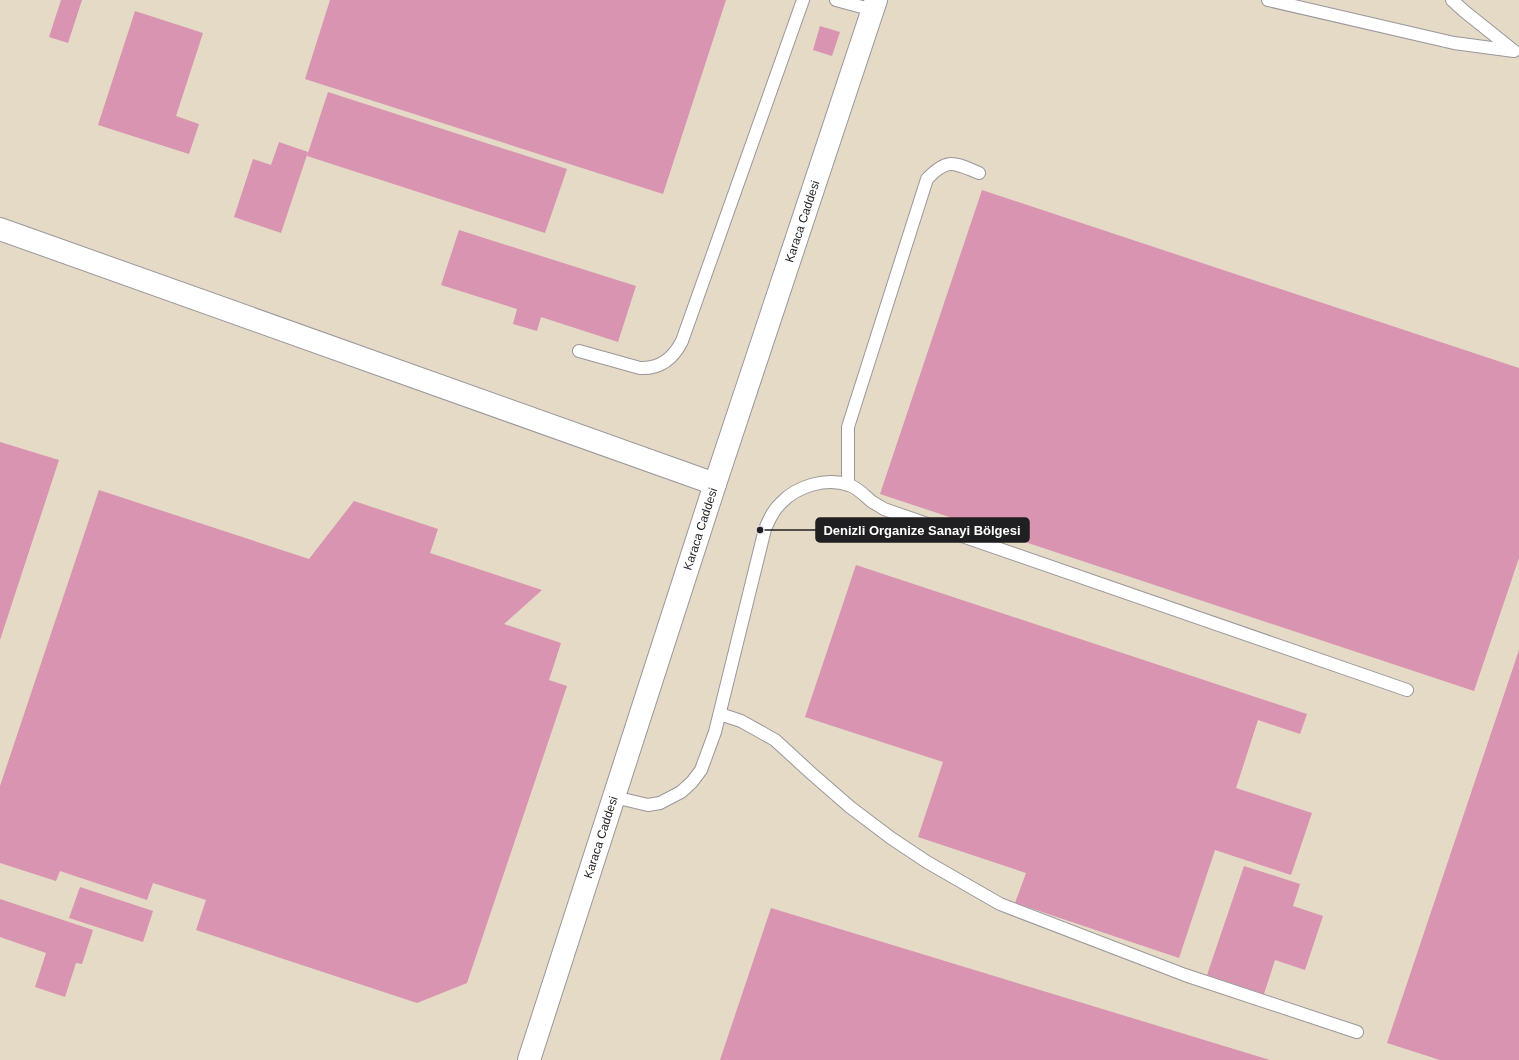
<svg xmlns="http://www.w3.org/2000/svg" width="1519" height="1060" font-family="Helvetica,sans-serif">
<style>
.industrial{fill:#e5dac5}
.building{fill:#d894b1}
.lines{fill:none;stroke-linecap:round;stroke-linejoin:round}
.service-casing{stroke:#9a969b;stroke-width:14}
.minor-casing{stroke:#9a969b;stroke-width:24}
.service{stroke:#fff;stroke-width:12}
.minor{stroke:#fff;stroke-width:22}
.labels{text-anchor:middle;dominant-baseline:central;stroke-width:3.5;stroke-linejoin:round;paint-order:stroke}
.street-label{font-size:12px;fill:#201f21;stroke:#e7e3e9}
.leader{fill:none;stroke:#201f21;stroke-width:1.5}
.callout-dot{fill:#201f21;stroke:#e7e3e9;stroke-width:1.5}
.callout{fill:#201f21;stroke:#201f21;stroke-width:1.5}
.callout-label{font-size:13px;text-anchor:middle;font-weight:bold;fill:#fff}
</style>
<rect width="100%" height="100%" fill="#e7e3e9"/>
<path class="industrial" d="M0,0H1519V1060H0Z"/>
<path class="building" d="M61,0H82L68,43L49,37Z
M330,0H726L663,194L305,79Z
M135,11L203,33L176,116L199,124L189,154L98,125Z
M820,26L840,32L832,56L813,50Z
M328,92L567,169L545,233L307,156Z
M279,142L308,152L281,233L234,217L253,159L271,165Z
M982,190L1519,368V558L1474,691L880,494Z
M459,230L636,286L618,342L541,317L537,331L513,324L517,309L441,285Z
M0,442L59,460L0,640Z
M99,490L309,559L354,501L438,529L430,553L542,590L504,624L561,643L549,680L567,686L467,983L417,1003L196,930L206,900L153,883L147,900L60,871L56,881L0,863V786Z
M856,565L1307,714L1300,734L1258,720L1236,788L1312,813L1291,875L1215,850L1179,958L1015,903L1026,873L918,837L943,762L805,717Z
M1519,650V1060H1440L1387,1043Z
M1244,866L1300,884L1293,906L1323,916L1305,970L1275,960L1264,994L1207,975Z
M80,887L153,911L143,942L69,918Z
M0,899L93,930L82,964L76,963L65,997L35,987L46,953L0,937Z
M771,908L1270,1060H720Z"/>
<g class="lines">
<g class="service-casing">
<path id="service" d="M836,0L873,10
M1268,0L1454,43L1514,51
M1452,0L1464,11L1514,51
M579,351L640,368C660,369 673,359 682,341L803,0
M848,485V427L927,179C948,157 954,163 979,173
M720,714L741,721L775,740L811,773L850,807L891,838L927,862L1000,904L1185,975L1357,1032
M614,797L648,805L660,803L681,792L692,782L701,770L715,732L765,529C769,520 773,510 781,503C797,486 826,477 849,485C858,488 864,495 871,501C875,504 880,506 884,509L1407,690"/>
</g>
<g class="minor-casing">
<g id="minor">
<path d="M0,229L715,484"/>
<path id="s1" d="M529,1060L715,484L876,0"/>
</g>
</g>
<use href="#service" class="service"/>
<use href="#minor" class="minor"/>
</g>
<g class="labels">
<g class="street-label">
<text stroke="none"><textPath href="#s1" startOffset="882">Karaca Caddesi</textPath></text>
<text stroke="none"><textPath href="#s1" startOffset="558">Karaca Caddesi</textPath></text>
<text stroke="none"><textPath href="#s1" startOffset="234">Karaca Caddesi</textPath></text>
</g>
</g>
<path class="leader" d="M760 530L816 530"/>
<circle class="callout-dot" cx="760" cy="530" r="4"/>
<rect class="callout" x="816" y="518" width="213" height="24" rx="4"/>
<g class="callout-label">
<text x="922" y="535">Denizli Organize Sanayi Bölgesi</text>
</g>
</svg>
